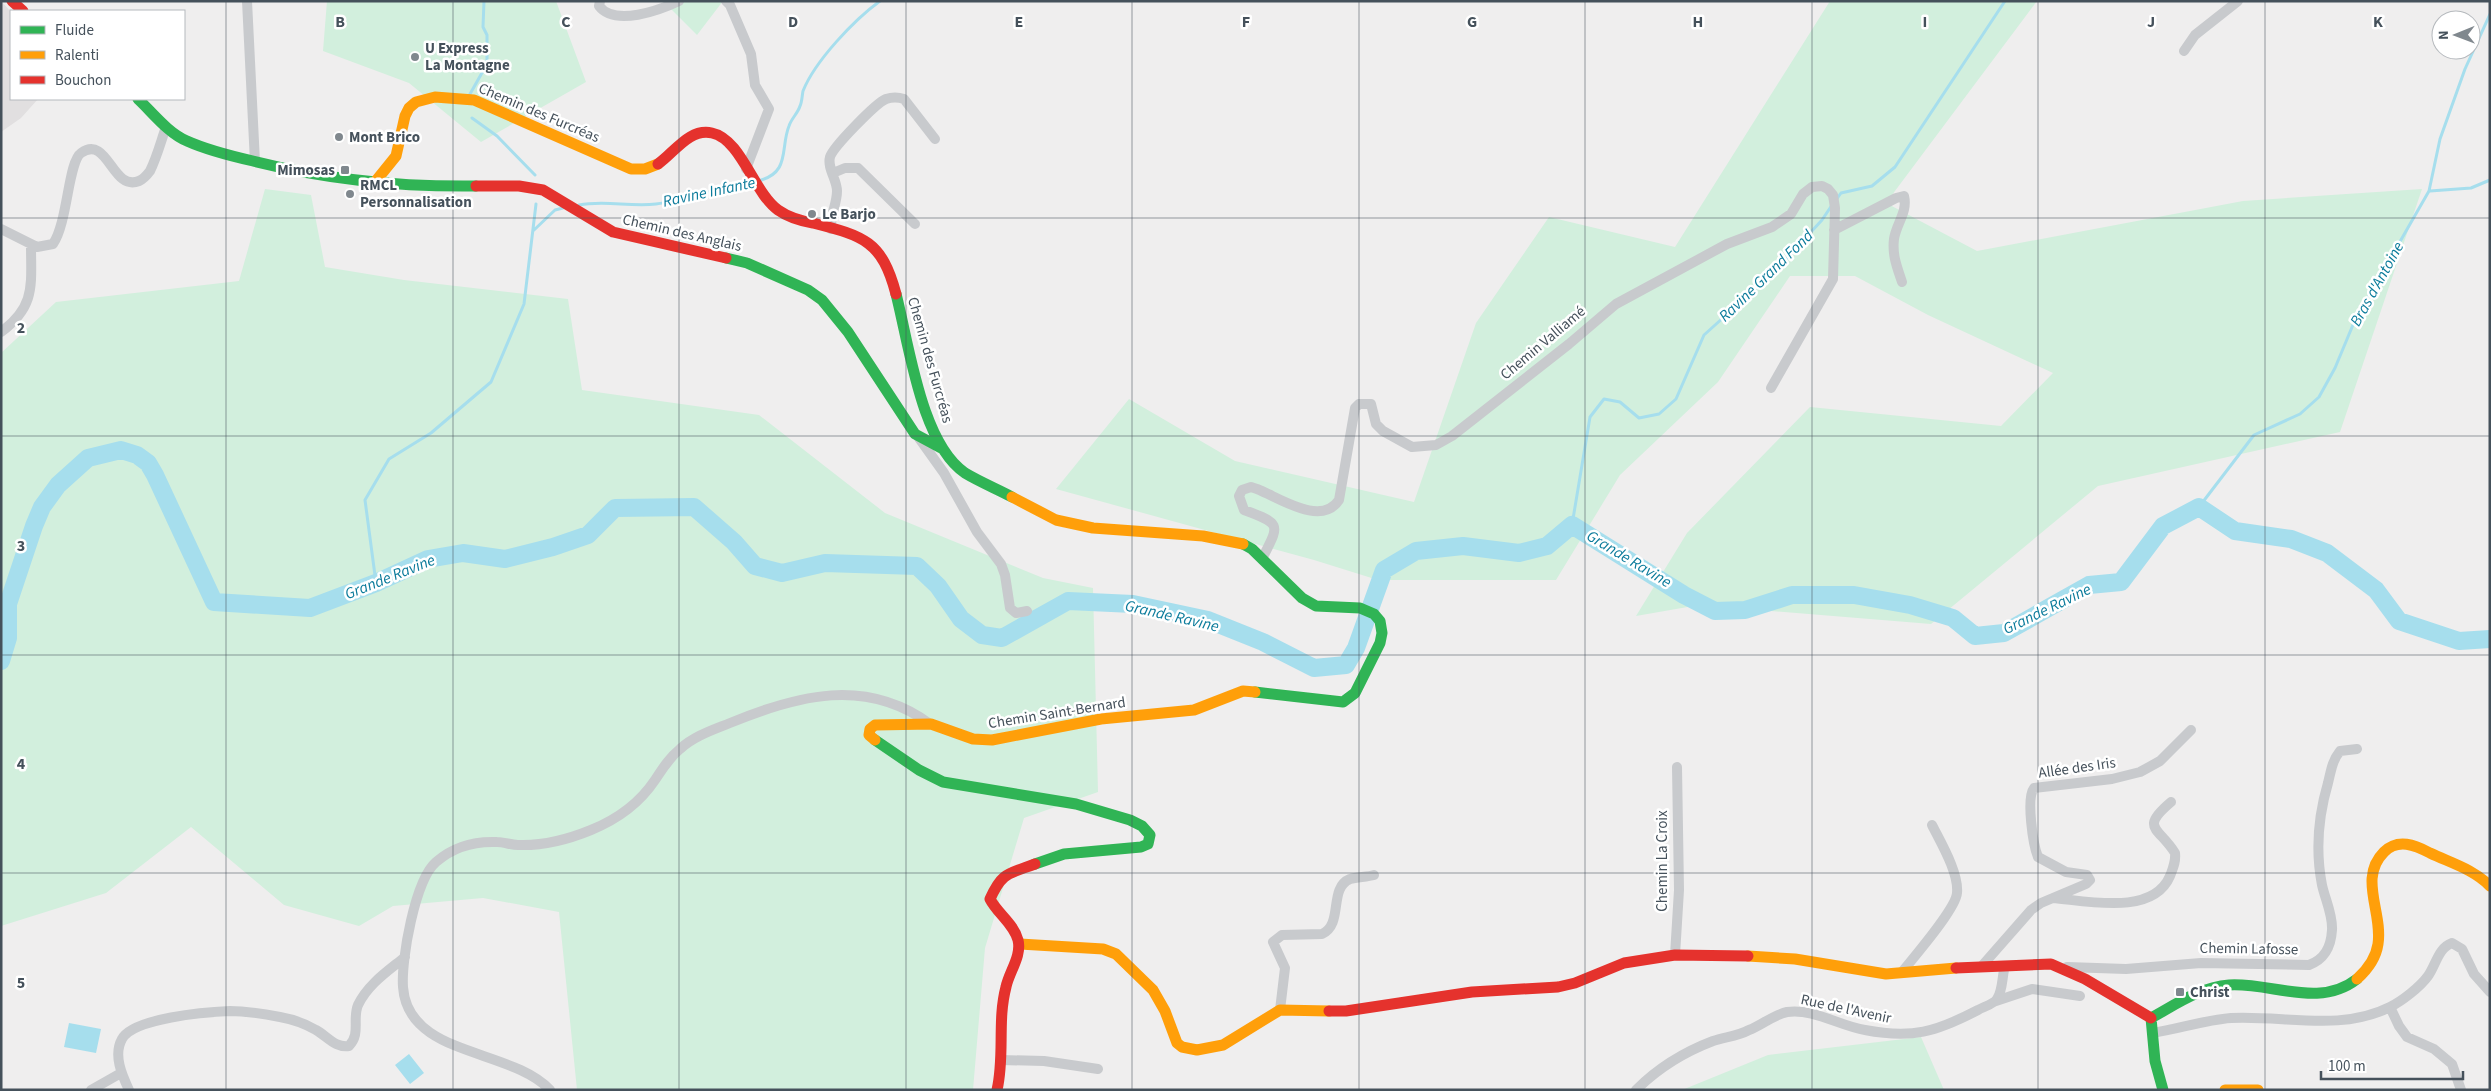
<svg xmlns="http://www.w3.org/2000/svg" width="2491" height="1091" font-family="'Source Sans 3',sans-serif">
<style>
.education{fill:#e1dfe0}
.green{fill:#d2efdd}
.water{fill:#a6deed}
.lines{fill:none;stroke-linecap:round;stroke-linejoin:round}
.stream{stroke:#a6deed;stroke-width:3}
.river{stroke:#a6deed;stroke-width:18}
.street{stroke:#c8cacd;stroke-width:10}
.fast{stroke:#30b455;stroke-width:11}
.slow{stroke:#ff9f0a;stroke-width:11}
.jam{stroke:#e5322d;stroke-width:11}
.grid{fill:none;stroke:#45515b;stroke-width:1;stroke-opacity:0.55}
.poi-dot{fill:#80888e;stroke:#fff;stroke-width:2}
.labels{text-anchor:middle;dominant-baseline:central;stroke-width:5;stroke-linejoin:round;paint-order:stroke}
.poi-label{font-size:15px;font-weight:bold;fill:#45515b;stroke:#fff;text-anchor:start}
.street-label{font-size:15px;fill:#45515b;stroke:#fff}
.water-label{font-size:16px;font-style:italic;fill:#0b7b9b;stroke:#fff}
.grid-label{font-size:16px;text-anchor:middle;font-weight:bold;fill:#45515b;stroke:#fff;stroke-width:5;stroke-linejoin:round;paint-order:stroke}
</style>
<rect width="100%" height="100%" fill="#efeeee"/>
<path class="education" d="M1,1L11,12V99H38L21,118L1,132Z"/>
<path class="green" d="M327,1H556L586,82L481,142L409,83L323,51Z
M663,1H723L697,35Z
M1830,1H2037L1886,203L1977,251L2243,201L2422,189L2340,432L2098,486L1931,624L1699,605L1636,616L1687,533L1810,407L2001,426L2053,373L1928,315L1855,276H1790L1718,382L1620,475L1556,580H1378L1314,560L1056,489L1129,399L1235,461L1414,502L1476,323L1549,217L1675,247Z
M265,189L311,195L325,267L404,280L568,299L582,390L759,415L885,513L1043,578L1093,588L1098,792L1024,818L985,948L973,1090H577L559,912L483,898L393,906L359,926L284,905L191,827L106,893L1,926V353L56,302L239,281Z
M1921,1037L1944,1090H1682L1768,1055Z"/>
<path class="water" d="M69,1023L101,1029L96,1053L64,1047Z
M409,1054L424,1073L410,1084L395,1065Z"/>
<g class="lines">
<path class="stream" d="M470,94L487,64V35L483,27L484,1
M472,118L497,136L535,175
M758,181C791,173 780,148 789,126C791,119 798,113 800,106C802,102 802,96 803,91C815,61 854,20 880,1
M2430,191L2471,188L2490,180
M1836,200L1841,193L1872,186L1895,167L2005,1
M579,205C604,200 630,207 656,204C688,200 717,187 750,183
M534,230L555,210L563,208
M2199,507L2254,435L2300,414L2319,397L2335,368L2355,320L2429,191L2440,139L2465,69L2490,14
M1572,525L1590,417L1604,399L1620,402L1639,418L1659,414L1676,399L1704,335L1776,270L1822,220L1832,205
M376,583L365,500L389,459L431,433L491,382L524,304L536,204"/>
<path class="river" d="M1,661L8,638V604L34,526L42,507L58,485L88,458L121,450L137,455L148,463L155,475L214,602L310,608L376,583L428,559L463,553L505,559L553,547L588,535L615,508L694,507L734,542L755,566L782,573L825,563L917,566L938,586L961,619L982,635L1002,638L1068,601L1133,604L1208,620L1263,642L1314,668L1346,665L1356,648L1384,570L1416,551L1463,546L1519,553L1547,546L1572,525L1684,595L1715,611L1745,610L1792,595H1854L1910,605L1953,618L1975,636L2004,633L2089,585L2121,582L2163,526L2199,507L2235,531L2291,539L2327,553L2376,590L2399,621L2459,641L2490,639"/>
<path class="street" d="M247,1L255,162
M600,1L599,6C615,27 660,10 679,1
M726,1L730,5L751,54L755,85L769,109L746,169
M2184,51L2195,35L2238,1
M833,173L845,168H858L915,224
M1,229L37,247L53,244C68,222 68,162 81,153C108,134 112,192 139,181C144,179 147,175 150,171C157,157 161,141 166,127
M831,229C830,215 837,204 837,191C837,180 827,168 830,157C833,147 876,103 886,99C892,97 898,97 904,99L935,139
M1834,230L1896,198L1904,196C1908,212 1896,224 1894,239C1892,255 1897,267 1902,282
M1,332C36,306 31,285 31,245
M919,438L944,473L977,532L1001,564L1005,575L1010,608L1016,613L1027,611
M1262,559C1279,525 1283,524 1244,510L1239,496L1242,490L1251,487L1257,489C1280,498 1321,527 1339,500L1355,408L1359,404H1371L1376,424L1383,431L1412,447L1436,445L1452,436L1569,344L1616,304L1727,244L1772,227L1791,214L1803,194L1812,187L1822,186L1828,189L1833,195L1835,208L1833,279L1771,388
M2053,898C2088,901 2153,916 2170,876C2173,868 2176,862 2175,853C2159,827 2139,829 2171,802
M1675,955L1679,890L1677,767
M1981,967L2031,910L2041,903L2086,884L2090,880L2087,875L2066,872L2038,857C2033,845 2026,798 2034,788L2112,779L2140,772L2160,761L2191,730
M2067,967L2126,969L2201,963L2309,965C2325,959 2331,947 2332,930C2333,915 2325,899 2322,885C2315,849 2318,817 2328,783C2331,771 2332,761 2340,751L2357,749
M1902,972C1913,958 1956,909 1957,893C1959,873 1941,843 1932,825
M1996,1001L2032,989L2080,996
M2390,1007L2399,1026L2407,1037L2434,1049L2452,1064L2461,1090
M1280,1010L1285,968L1273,942L1282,935L1322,934C1344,924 1328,888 1350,879C1357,877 1367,877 1374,875
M2152,1033C2179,1029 2204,1020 2231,1018C2283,1015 2341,1032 2390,1007C2402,1001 2420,987 2428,976C2436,965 2438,948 2452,943L2462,949L2474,974L2490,992
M1001,1060L1044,1061L1098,1069
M91,1090L121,1073
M129,1090C122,1075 113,1055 122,1039C133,1018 206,1012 230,1011C246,1011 264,1014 280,1017C291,1019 306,1024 316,1030C327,1036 335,1048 349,1046C361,1034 352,1019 358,1005C368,984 388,971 405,957
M550,1090C511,1048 408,1057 403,987C401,960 415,880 436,862C453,847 474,841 497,842C504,842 511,845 518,845C542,846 569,839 591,830C618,819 639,804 655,780C663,768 669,758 680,749C694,736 713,730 730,723C798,695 866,677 930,724
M1636,1090C1658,1068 1684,1052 1713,1041C1725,1037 1738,1036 1749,1030C1762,1025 1773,1015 1787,1012C1813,1008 1840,1026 1865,1030C1912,1039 1936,1032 1978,1010C1983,1007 1994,1004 1997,999C2003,991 2002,975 2005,966"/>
<path class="fast" d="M138,99C153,113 168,133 187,141C207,150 231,156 253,161C325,179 401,187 476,186
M726,258L747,263L808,290L822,300L848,332L915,434L941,448
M896,294C909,344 921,443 965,473C980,482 997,489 1012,497
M1243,544L1252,549L1302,598L1316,606L1360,608L1374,614L1380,621L1382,633L1380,643L1355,693L1343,702L1255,692
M875,740L919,770L943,782L1076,804L1130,820L1142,826L1150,835L1148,844L1141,847L1064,854L1035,864
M2163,1090L2155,1061L2151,1018C2175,1005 2200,987 2229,985C2271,982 2319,1009 2357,979"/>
<path class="slow" d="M375,182L396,156L405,116L409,108L416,102L435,97L474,100L631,169H645L658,164
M1012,497L1056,520L1093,528L1203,536L1243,544
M875,740L869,735L870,729L875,725L931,724L973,739L992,740L1101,719L1194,710L1243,691L1255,692
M1020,944L1103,949L1116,954L1153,990L1165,1011L1177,1043L1182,1047L1197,1050L1223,1045L1280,1010L1329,1011
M1748,956L1795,959L1886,974L1956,968
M2357,979C2367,970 2376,958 2378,944C2383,912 2358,878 2384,852C2398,838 2415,845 2430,853C2451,863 2473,869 2490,886
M2225,1090H2258"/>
<path class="jam" d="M12,1L23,11
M658,164C675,152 689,128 712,133C741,139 754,193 778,210C788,217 801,221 813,223C864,236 882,241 896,294
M476,186H519L543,190L613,232L726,258
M1956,968L2051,964L2085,979L2151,1018
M1329,1011H1346L1472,992L1558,987L1575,983L1624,963L1675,955L1748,956
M997,1090C1005,1056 997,1021 1006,987C1009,972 1022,956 1018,940C1014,924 997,913 990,899C1002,872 1008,874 1035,864"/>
</g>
<path class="grid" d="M226,1V1090M453,1V1090M679,1V1090M906,1V1090M1132,1V1090M1359,1V1090M1585,1V1090M1812,1V1090M2038,1V1090M2265,1V1090M1,218H2490M1,436H2490M1,655H2490M1,873H2490"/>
<g class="poi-dot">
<circle cx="415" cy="57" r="5"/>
<circle cx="339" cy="137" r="5"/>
<rect x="340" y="165" width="10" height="10" rx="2.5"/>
<circle cx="350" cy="194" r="5"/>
<circle cx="812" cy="214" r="5"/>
<rect x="2175" y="987" width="10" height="10" rx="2.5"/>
</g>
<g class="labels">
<g class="poi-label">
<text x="425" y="48">U Express<tspan x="425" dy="17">La Montagne</tspan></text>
<text x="349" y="137">Mont Brico</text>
<text x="335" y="170" text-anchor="end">Mimosas</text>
<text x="360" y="185">RMCL<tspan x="360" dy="17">Personnalisation</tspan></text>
<text x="822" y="214">Le Barjo</text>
<text x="2190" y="992">Christ</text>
</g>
<g class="street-label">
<text transform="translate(539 113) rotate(23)">Chemin des Furcréas</text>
<text transform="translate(682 233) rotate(13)">Chemin des Anglais</text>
<text transform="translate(1543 343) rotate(-40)">Chemin Valliamé</text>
<text transform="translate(930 360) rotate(74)">Chemin des Furcréas</text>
<text transform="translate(1057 713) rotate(-9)">Chemin Saint-Bernard</text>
<text transform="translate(2077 768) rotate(-8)">Allée des Iris</text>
<text transform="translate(1662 861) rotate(-90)">Chemin La Croix</text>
<text transform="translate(2249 949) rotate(1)">Chemin Lafosse</text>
<text transform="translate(1846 1009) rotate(12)">Rue de l'Avenir</text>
</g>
<g class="water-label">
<text transform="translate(709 192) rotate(-12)">Ravine Infante</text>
<text transform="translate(1766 276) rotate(-44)">Ravine Grand Fond</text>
<text transform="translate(2377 284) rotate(-61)">Bras d'Antoine</text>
<text transform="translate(1629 559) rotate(31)">Grande Ravine</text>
<text transform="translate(390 577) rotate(-22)">Grande Ravine</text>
<text transform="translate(2047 609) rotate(-26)">Grande Ravine</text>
<text transform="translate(1172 616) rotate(13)">Grande Ravine</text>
</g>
</g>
<g class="grid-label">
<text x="340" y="27">B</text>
<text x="566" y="27">C</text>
<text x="793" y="27">D</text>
<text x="1019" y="27">E</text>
<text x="1246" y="27">F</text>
<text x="1472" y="27">G</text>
<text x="1698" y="27">H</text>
<text x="1925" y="27">I</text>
<text x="2151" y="27">J</text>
<text x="2378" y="27">K</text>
<text x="21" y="333">2</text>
<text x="21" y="551">3</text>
<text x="21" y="769">4</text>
<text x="21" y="988">5</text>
</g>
<rect width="2491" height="1091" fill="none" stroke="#45515b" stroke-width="5"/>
<rect x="10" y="10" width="175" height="90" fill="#ffffff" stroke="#b5b9bd"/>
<rect x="20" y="26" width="25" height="8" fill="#30b455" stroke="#b5b9bd"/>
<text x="55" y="35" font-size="15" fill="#45515b">Fluide</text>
<rect x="20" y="51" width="25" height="8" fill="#ff9f0a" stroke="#b5b9bd"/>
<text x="55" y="60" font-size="15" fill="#45515b">Ralenti</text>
<rect x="20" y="76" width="25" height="8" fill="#e5322d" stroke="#b5b9bd"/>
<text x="55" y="85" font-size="15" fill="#45515b">Bouchon</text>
<g transform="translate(2456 35) rotate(269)"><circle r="24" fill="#ffffff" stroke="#b5b9bd"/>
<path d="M0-4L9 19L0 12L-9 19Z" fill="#80888e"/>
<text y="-8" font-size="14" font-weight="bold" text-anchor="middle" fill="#45515b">N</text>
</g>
<path d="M2321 1071v8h142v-8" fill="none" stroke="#45515b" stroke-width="2.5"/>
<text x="2328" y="1071" font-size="15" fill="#45515b" stroke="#ffffff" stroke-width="4" paint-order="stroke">100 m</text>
</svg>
